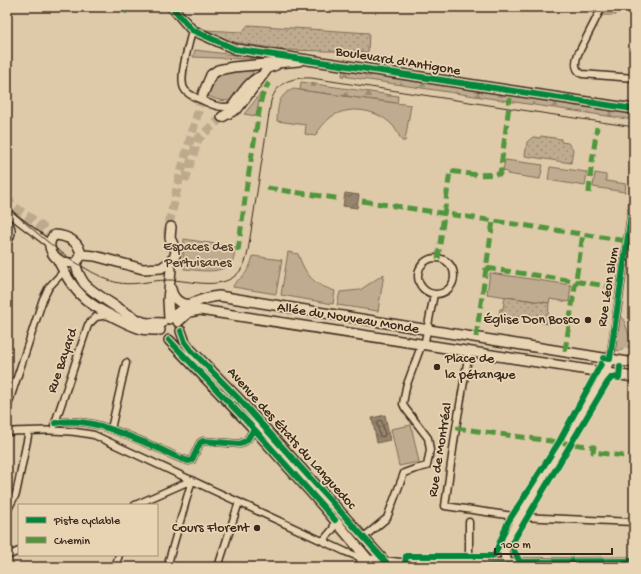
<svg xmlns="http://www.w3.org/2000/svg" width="641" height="574" font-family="'Gochi Hand',sans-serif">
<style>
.green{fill:#bfac90;stroke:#7d6b57}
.forest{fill:url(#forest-firs);stroke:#7d6b57}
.garden{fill:url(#garden-dots);stroke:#7d6b57}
.water{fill:url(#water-waves);stroke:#72604d}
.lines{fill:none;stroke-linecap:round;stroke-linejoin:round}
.shore{stroke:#604e3d;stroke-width:1}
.street-tunnel{stroke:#bdaa8d;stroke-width:6;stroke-dasharray:6 3;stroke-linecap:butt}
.secondary-tunnel{stroke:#bdaa8d;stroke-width:9;stroke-dasharray:9 4.5;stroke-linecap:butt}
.street-casing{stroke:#3b2a1e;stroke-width:9}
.secondary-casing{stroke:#3b2a1e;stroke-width:12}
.street{stroke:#e8d4b2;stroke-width:6}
.secondary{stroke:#e8d4b2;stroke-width:9}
.tram{stroke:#3b2a1e;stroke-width:1}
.quiet{stroke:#51953d;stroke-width:5;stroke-dasharray:10 5;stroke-linecap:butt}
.cycleway-casing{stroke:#e8d4b2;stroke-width:8}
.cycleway{stroke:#00873e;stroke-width:6}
.poi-dot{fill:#3b2a1e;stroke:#e8d4b2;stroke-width:1.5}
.labels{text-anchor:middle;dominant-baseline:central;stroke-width:3.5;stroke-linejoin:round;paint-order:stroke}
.street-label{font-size:14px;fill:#3b2a1e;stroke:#e8d4b2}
.park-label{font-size:14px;fill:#4f3e2f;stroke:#e8d4b2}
.poi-label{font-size:14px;fill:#3b2a1e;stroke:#e8d4b2;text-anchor:end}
</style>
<defs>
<pattern id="forest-firs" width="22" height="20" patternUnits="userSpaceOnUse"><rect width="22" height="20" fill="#bfac90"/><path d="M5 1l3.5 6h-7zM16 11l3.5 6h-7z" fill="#9c8c75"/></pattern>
<pattern id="garden-dots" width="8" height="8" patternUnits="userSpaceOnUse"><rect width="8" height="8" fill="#bfac90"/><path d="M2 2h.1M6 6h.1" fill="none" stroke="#9c8c75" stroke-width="1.8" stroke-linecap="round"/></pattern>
<pattern id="water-waves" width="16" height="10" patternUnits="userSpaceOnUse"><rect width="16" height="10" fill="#97846c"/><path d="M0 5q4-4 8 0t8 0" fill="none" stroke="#7c6c58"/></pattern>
</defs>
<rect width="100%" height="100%" fill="#decaa9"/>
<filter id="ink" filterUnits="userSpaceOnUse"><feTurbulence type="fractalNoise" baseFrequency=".025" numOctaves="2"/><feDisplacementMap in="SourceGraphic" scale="8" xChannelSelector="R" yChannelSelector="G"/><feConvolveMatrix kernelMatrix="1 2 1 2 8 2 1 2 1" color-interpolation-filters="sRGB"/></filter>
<g filter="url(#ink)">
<path class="green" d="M608,7H634V10L617,9L616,15H603Z
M195,50L259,58L242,59L193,57Z
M236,70L254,71L230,100C222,102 216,99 208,96L216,79L222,74Z
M293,89L411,105L405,141H402C399,136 397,131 394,127C380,110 350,104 331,117C325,122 319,129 315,136L305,134L306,125L277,121C278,107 277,96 293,89Z
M261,93L256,116L244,114L245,113Z
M505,160L543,165L540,179L507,174L508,172L503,171Z
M550,167L587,172L585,186L548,180Z
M595,173L606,175V181L626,184L625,192L593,187Z
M184,239L235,247C234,251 235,256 233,260C224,276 198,270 184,269L183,261Z
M288,252L298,254C306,276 313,284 335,291L333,304L281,295Z
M253,256L282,260L276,294L233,287C234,282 238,281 242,277C248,271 251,264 253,256Z
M490,273L571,285L569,302L550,299L549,303L487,294Z
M384,274L378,311L337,305L340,292L360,290Z
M619,317L623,318L632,343V346L624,348L622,350L614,351Z
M411,425L419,462L399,466L391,429Z"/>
<path class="forest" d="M344,61L634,105V120L342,76Z
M301,82L398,96L397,103L300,90Z"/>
<path class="garden" d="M248,25L369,33L368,52L285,50L220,40L205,30L242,32Z
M541,136L561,139V142L568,143L573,149L571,163L525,156L527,142L533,137L540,138Z
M505,297L549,303L548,316L550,317L549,324L531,321V319L518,316L517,319L499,316L500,309H503Z"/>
<path class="water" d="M345,193L359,195L357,208L343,206Z
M385,415L390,440L377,443L372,418Z"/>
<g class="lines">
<path class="shore" d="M378,421L381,420L382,422L385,435L383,437L380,436L377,423Z"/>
<path class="street-tunnel" d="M7,199L8,200"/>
<path class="secondary-tunnel" d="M185,181L198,139L222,117
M7,197C14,213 43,220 51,239
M171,264C172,252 167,240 168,228L180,176L203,94"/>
<g class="street-casing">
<path id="street" d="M602,7L578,54C575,62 574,69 582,74L634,78
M192,30C190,42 177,80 185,90C189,96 198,98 204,101C212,105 222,109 231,106C240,94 248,78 263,74
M7,212L49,244
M7,222C15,229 11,236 7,244
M418 276a18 18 0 1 1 36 0a18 18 0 1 1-36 0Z
M469,352L456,428L445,506L520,517L634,522
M610,359L634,195
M7,408L43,299L49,287L64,271
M55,423C91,416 128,436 160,449C169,453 179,459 189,461L192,460L200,443L203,441L240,444L247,440L254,429
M54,426L88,325L96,317L109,315
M111,429L126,363
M7,432C37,430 65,429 94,435L346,552L367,560
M135,505L192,480
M7,511L16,494L29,431
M469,522V563
M364,537L387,518L404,473L415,469L427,466L430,450L428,438L405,408L403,404L406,387L420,349L425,341L434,294
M323,541L333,529L335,520
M7,556L19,551
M359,557L363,567
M508,566L507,563L514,562L634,561
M115,567L119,555
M174,567L169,564V560L192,480
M218,567L239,502"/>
</g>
<g class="secondary-casing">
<path id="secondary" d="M172,7L192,30L235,49L634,109
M203,94L211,75L218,70L233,67L299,61
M222,117L238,108L268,68L276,65
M55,235C68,236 80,242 81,256L76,263C71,263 65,263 61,261C51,256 45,242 55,235Z
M81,256L84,255L95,256L143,269L161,268L170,262L175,256L176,251L170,238L171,227
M58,260C65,274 72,287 84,298C96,309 126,324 141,329C147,330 153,330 160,330
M76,263C76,270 80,277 84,283C90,291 134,319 143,322C149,324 156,322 162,323
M171,289C173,299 181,306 191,304
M171,318C184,306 201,298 219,296L634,363
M169,319L168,300L171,269
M178,322L189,312L200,310L634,377
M181,331L185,342L191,350L238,398L387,564
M169,340L254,429L316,498L372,564
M369,560L405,564L507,563L504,550L523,511L567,443L606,373L610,359"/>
</g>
<use href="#street" class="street"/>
<use href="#secondary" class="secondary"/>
<path class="tram" d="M7,207C38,234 68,262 106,279C129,289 146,280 169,280C188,280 214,289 232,278C242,272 246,262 248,251L271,101C277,82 292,77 311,78L634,127"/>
<path class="quiet" d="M119,7L131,14
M267,188L341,199
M589,193L591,169L597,127
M362,201L634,242
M238,251L247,184L261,100L265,89L269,83
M438,259L450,171L477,175L500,174L510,98
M486,268L621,288
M476,337L493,221
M565,351L583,234
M456,428L594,447L593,452L632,457L633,453H634"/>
<g class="cycleway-casing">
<path id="cycleway" d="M172,7L192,30L235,49L634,109
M181,331L185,342L191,350L238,398L386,562
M169,340L254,429L335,520
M603,358L610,359L611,351L634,195
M55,423C91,416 128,436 160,449C169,453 179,459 189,461L192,460L200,443L203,441L240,444L247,440L254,429
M520,562L513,549L512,543L607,383L612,377L619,378L620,367
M520,562L634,561
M405,564L406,556H493L495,554L508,522L559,442L601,364
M450,567L517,565L520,562"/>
</g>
<use href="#cycleway" class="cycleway"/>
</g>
</g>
<g class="poi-dot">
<circle cx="588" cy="320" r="4"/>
<circle cx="437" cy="367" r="4"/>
<circle cx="257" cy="528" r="4"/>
</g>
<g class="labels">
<g class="street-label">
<text transform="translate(398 62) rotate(9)">Boulevard d'Antigone</text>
<text transform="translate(609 287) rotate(-81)">Rue Léon Blum</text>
<text transform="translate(348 319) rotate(9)">Allée du Nouveau Monde</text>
<text transform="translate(63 361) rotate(-71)">Rue Bayard</text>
<text transform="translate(291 439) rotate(48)">Avenue des États du Languedoc</text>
<text transform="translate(441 450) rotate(-81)">Rue de Montréal</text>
</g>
<g class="park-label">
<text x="198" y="247">Espaces des<tspan x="198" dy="16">Pertuisanes</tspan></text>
</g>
<g class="poi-label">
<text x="580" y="320">Église Don Bosco</text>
<text x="445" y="359" text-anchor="start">Place de<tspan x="445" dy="16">la pétanque</tspan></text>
<text x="249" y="528">Cours Florent</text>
</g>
</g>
<rect width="641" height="574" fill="none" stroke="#e8d4b2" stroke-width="24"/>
<rect x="12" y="12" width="617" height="550" fill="none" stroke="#3b2a1e" stroke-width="1.5" filter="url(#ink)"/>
<rect x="18" y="504" width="140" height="52" fill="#e8d4b2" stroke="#a39077"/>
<rect x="26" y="517" width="20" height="6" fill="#00873e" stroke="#a39077"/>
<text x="54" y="524" font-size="12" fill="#3b2a1e">Piste cyclable</text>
<rect x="26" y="537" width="20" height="6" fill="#51953d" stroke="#a39077"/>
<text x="54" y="544" font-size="12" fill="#3b2a1e">Chemin</text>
<path d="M495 548v6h117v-6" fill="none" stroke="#3b2a1e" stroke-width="2"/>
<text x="501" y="548" font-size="12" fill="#3b2a1e" stroke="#e8d4b2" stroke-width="3" paint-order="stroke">100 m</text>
</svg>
